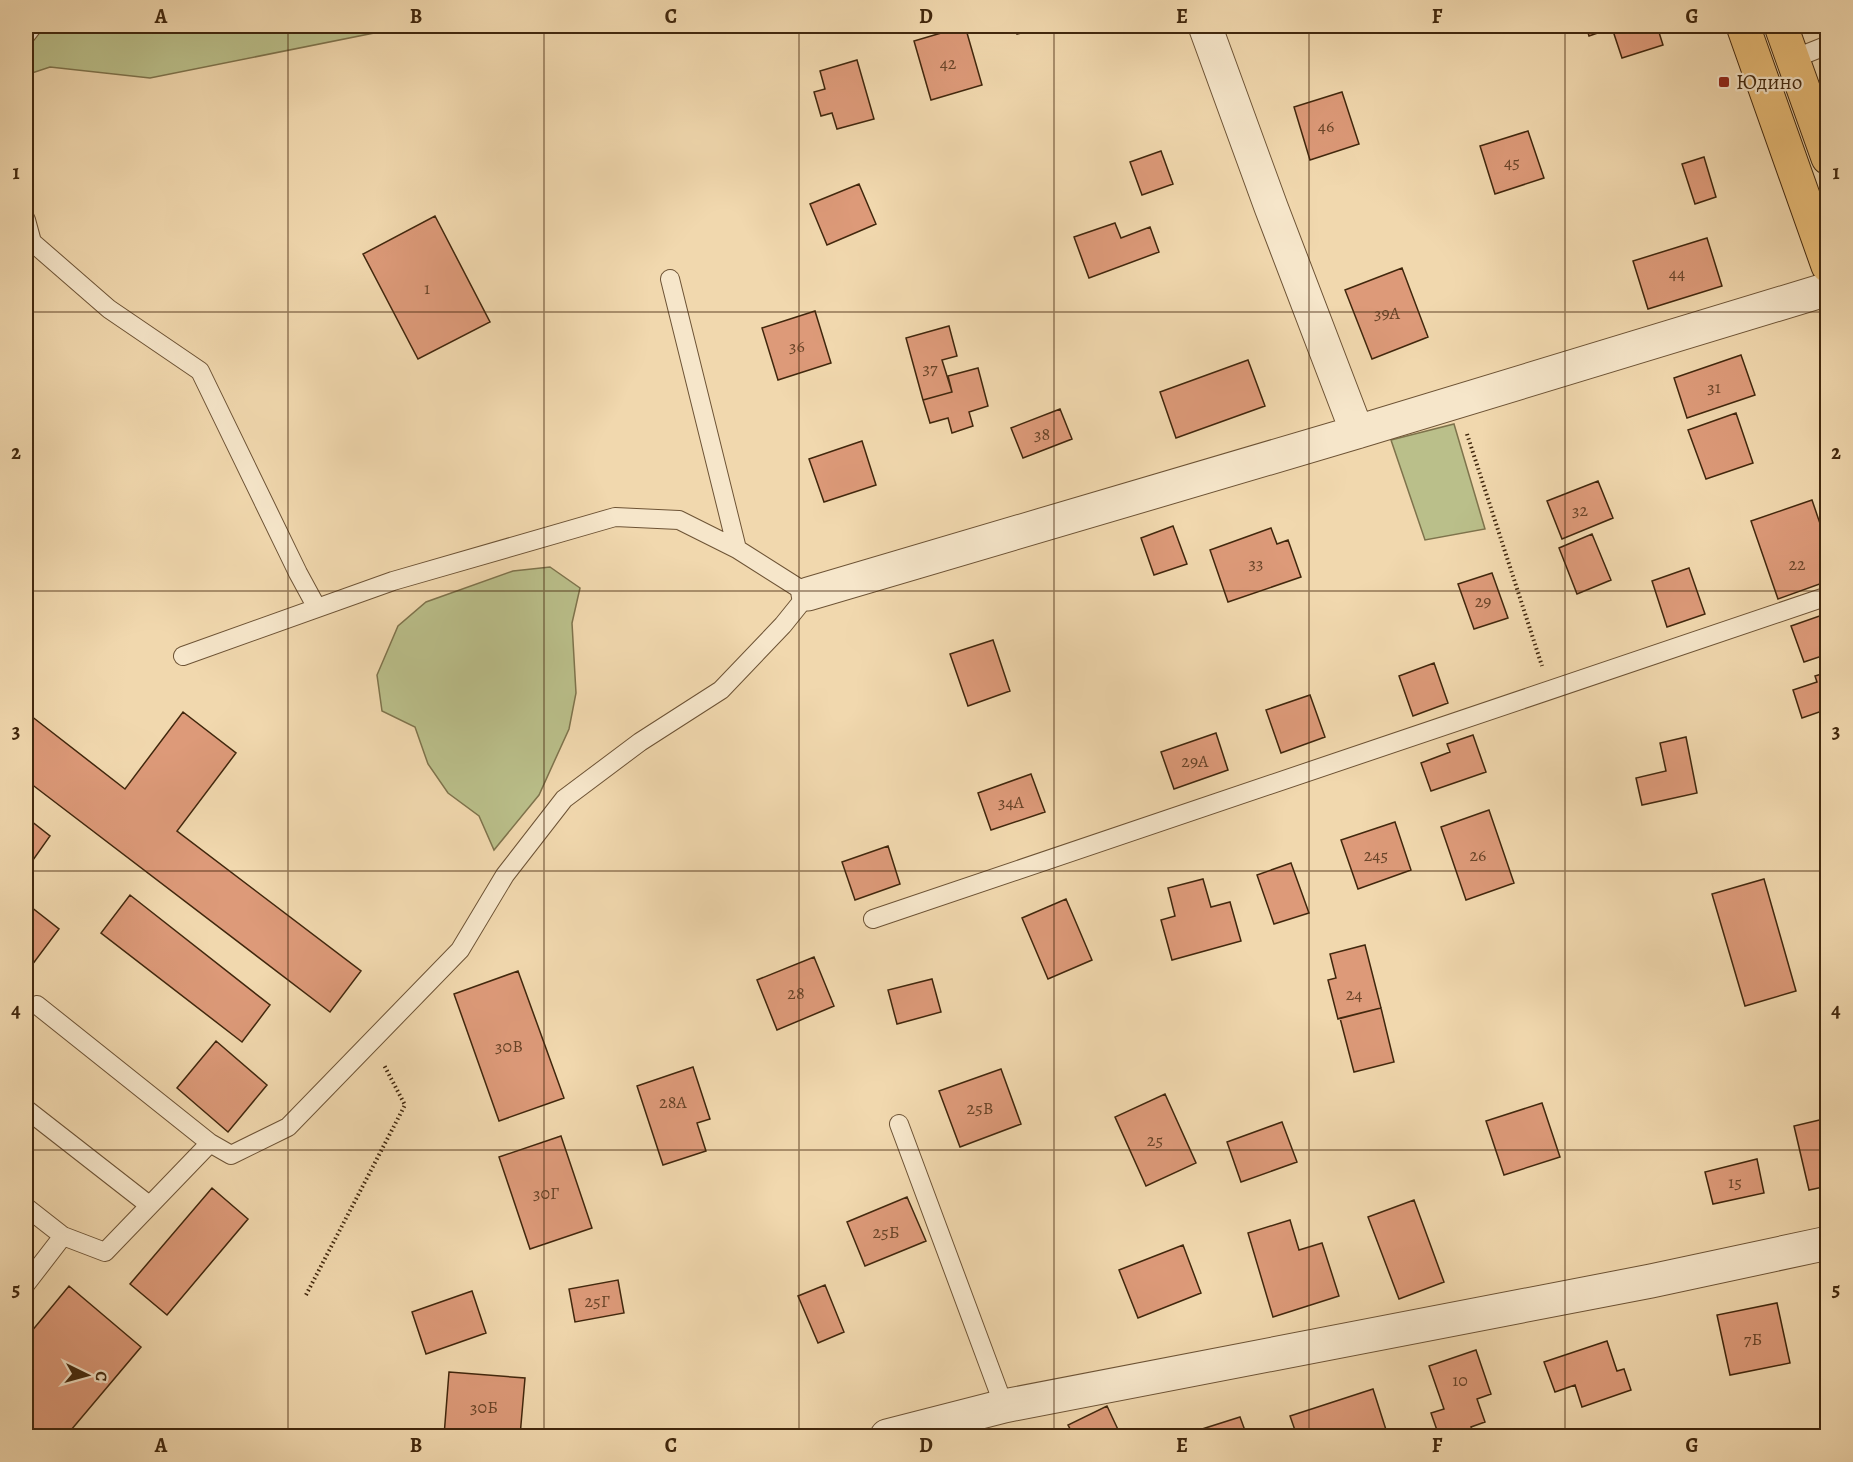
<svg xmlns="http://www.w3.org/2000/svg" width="1853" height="1462" font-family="Alegreya,serif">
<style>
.green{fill:#babf8a;stroke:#7e734c;stroke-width:1.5}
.building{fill:#dd9a79;stroke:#41270d;stroke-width:1.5}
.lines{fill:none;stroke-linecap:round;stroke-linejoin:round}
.lane-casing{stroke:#6d5335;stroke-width:20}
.street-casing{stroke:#6d5335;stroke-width:35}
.primary-casing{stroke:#41270d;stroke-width:35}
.path{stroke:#41270d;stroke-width:4;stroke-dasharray:1.5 3;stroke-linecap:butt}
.lane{stroke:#f6e6ca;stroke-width:18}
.street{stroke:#f6e6ca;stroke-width:33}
.primary{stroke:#e8bc77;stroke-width:33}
.grid{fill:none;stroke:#41270d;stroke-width:1.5;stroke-opacity:0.55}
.poi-dot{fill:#8f2418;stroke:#f6e6ca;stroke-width:2}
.labels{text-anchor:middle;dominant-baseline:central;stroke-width:4.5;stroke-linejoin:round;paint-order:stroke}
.number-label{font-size:18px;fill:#684428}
.poi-label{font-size:21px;fill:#41270d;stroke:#f6e6ca;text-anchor:start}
.neatline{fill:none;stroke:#41270d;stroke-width:2}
.grid-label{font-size:20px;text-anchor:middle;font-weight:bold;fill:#41270d}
</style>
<rect width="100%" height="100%" fill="#f1d8ae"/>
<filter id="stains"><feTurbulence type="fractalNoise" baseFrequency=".00333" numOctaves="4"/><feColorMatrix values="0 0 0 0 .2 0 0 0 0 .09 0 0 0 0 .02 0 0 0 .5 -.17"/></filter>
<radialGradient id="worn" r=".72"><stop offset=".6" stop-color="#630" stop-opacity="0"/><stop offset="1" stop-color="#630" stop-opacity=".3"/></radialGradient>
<path class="green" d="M26,26H409L150,78L50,67L26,75Z
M1454,424L1485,529L1425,540L1391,440Z
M550,567L580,588L572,623L576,693L569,729L539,795L494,850L479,816L448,793L428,764L415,727L382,711L377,675L398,626L426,602L513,571Z"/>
<path class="building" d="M965,26L982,85L931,100L914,41Z
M1015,26H1048L1017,34Z
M1586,26H1657L1663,45L1622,58L1612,28L1589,36Z
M857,60L874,119L837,129L832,113L821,116L814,92L825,89L820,71Z
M1342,92L1359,144L1310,160L1294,107Z
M1528,131L1544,178L1495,194L1480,146Z
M1161,151L1173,184L1142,195L1130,162Z
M1704,157L1716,197L1695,204L1682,164Z
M859,184L876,224L827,245L810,204Z
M435,216L490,322L418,359L363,254Z
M1115,223L1121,238L1150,227L1159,252L1089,278L1074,237Z
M1707,238L1722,286L1648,309L1633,261Z
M1402,268L1428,337L1372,359L1345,290Z
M815,311L831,363L778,380L762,328Z
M949,326L957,356L942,360L952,392L923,400L906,338Z
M1741,355L1755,395L1687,418L1674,378Z
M1248,360L1265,406L1176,438L1160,392Z
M978,368L988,406L969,412L973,426L952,433L948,418L930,423L923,400L952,392L948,376Z
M1060,409L1072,439L1023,458L1011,428Z
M1736,413L1753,463L1706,479L1688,430Z
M862,441L876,485L824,502L809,459Z
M1598,481L1613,518L1562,539L1547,501Z
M1812,500L1828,547V581L1778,599L1751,521Z
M1173,526L1187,564L1154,575L1141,538Z
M1271,528L1277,544L1288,540L1301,577L1228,602L1210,550Z
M1592,534L1611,580L1577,594L1559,548Z
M1689,568L1705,614L1667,627L1652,581Z
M1492,573L1508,618L1474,629L1458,584Z
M1828,613V654L1804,662L1791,626Z
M993,640L1010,691L968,706L950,654Z
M1434,663L1448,703L1413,716L1399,676Z
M1828,672V709L1802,718L1793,690L1817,682L1815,676Z
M1310,695L1325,737L1281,753L1266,710Z
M26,712L125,789L183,712L236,753L177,831L361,971L330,1012L26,780Z
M1216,733L1228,770L1174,789L1161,752Z
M1473,735L1486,772L1431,791L1421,763L1450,752L1447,744Z
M1686,737L1697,793L1642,805L1636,778L1666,771L1660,743Z
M1031,774L1045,812L991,830L978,793Z
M1489,810L1514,883L1466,900L1441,827Z
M26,817L50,836L26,870Z
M1395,822L1411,870L1358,889L1341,840Z
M888,846L900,884L855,900L842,862Z
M1291,863L1309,913L1274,924L1257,875Z
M1203,879L1211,907L1230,902L1241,941L1172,960L1161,920L1175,916L1168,888Z
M1764,879L1796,991L1745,1006L1712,894Z
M130,895L270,1005L242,1042L101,933Z
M1066,899L1092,960L1048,979L1022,918Z
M26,903L59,929L26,973Z
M1365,945L1381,1008L1338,1019L1328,980L1336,978L1330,954Z
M814,957L834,1006L777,1030L757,980Z
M518,971L564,1098L499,1121L454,994Z
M932,979L941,1012L897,1024L888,990Z
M1381,1008L1394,1062L1354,1072L1340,1018Z
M216,1041L267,1085L228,1132L177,1088Z
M693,1067L710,1119L697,1123L706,1151L663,1165L637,1086Z
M1001,1069L1021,1124L960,1147L939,1091Z
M1165,1094L1196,1163L1146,1186L1115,1117Z
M1542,1103L1560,1157L1504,1175L1486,1121Z
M1828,1118V1186L1809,1190L1794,1126Z
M1282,1122L1297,1162L1241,1182L1227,1142Z
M561,1136L592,1228L530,1249L499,1157Z
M1757,1159L1764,1193L1713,1204L1705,1172Z
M212,1188L248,1219L167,1315L130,1284Z
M907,1197L926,1241L865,1266L847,1222Z
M1414,1200L1444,1282L1399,1299L1368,1217Z
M1290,1220L1299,1250L1322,1243L1339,1296L1273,1317L1248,1233Z
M1183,1245L1201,1293L1138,1318L1119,1270Z
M618,1280L624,1313L575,1322L569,1289Z
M825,1285L844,1332L818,1343L798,1296Z
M69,1286L141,1347L66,1436H26V1338Z
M472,1291L486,1333L426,1354L412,1312Z
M1777,1303L1790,1363L1730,1375L1717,1315Z
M1607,1341L1617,1371L1624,1369L1631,1390L1582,1407L1575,1385L1555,1392L1544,1362Z
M1476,1350L1491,1394L1477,1399L1485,1422L1471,1427L1475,1436H1439L1431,1413L1444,1409L1429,1366Z
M449,1372L525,1378L520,1436H444Z
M1373,1389L1388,1436H1297L1290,1416Z
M1107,1406L1121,1436H1074L1068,1425Z
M1240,1417L1247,1436H1180Z"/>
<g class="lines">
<g class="lane-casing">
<path id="lane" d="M26,35L33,26
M1793,59L1828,45
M26,220L32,242L109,309L200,371L298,573L317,608
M670,279L737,549
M873,919L1828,596
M37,1005L210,1143
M26,1109L149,1205
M899,1124L1004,1406
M26,1207L63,1236
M26,1284L63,1236L105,1252L210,1143L231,1155L288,1127L460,950L505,875L564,799L640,742L721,690L783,625L808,594L737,549L679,520L615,517L393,581L183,656"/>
</g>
<g class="street-casing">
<path id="street" d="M1205,26L1271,207L1357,432
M808,594L1357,432L1828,289
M887,1436L1004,1406L1651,1281L1828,1243"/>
</g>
<g class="primary-casing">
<path id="primary" d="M1743,26L1828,266
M1781,26L1828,158"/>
</g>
<path class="path" d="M1467,434L1542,666
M306,1295L405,1105L384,1065"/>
<use href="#lane" class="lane"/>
<use href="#street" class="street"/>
<use href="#primary" class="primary"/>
</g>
<path class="grid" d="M288,26V1436M544,26V1436M799,26V1436M1054,26V1436M1309,26V1436M1565,26V1436M26,312H1828M26,591H1828M26,871H1828M26,1150H1828"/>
<rect class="poi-dot" x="1718" y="76" width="12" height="12" rx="3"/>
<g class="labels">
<g class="number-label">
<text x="948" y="63">42</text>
<text x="1326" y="126">46</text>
<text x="1512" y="162">45</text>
<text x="1677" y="273">44</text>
<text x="427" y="288">1</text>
<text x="1387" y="313">39А</text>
<text x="797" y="346">36</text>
<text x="930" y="368">37</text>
<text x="1714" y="387">31</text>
<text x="1042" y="434">38</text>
<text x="1580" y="510">32</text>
<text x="1256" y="563">33</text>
<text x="1797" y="564">22</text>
<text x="1483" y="601">29</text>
<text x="1195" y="761">29А</text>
<text x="1011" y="802">34А</text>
<text x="1376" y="855">245</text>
<text x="1478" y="855">26</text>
<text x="796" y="993">28</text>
<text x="1354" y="994">24</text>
<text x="509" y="1046">30В</text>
<text x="673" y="1102">28А</text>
<text x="980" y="1108">25В</text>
<text x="1155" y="1140">25</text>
<text x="1735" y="1182">15</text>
<text x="546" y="1193">30Г</text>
<text x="886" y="1232">25Б</text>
<text x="597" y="1301">25Г</text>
<text x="1753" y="1339">7Б</text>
<text x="1460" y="1380">10</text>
<text x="484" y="1407">30Б</text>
</g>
<g class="poi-label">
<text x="1736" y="82">Юдино</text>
</g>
</g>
<rect width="1853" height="1462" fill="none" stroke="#f1d8ae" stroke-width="66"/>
<g transform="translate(87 1375) rotate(95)" stroke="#f6e6ca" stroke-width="4.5" paint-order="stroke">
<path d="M0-4.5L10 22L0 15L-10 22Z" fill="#41270d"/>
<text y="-9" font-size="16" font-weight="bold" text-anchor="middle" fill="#41270d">С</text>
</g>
<rect x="33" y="33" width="1787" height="1396" class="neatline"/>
<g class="grid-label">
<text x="161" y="23">A</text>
<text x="416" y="23">B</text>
<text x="671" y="23">C</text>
<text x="926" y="23">D</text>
<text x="1182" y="23">E</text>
<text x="1437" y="23">F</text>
<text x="1692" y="23">G</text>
<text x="16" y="179">1</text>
<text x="1836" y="179">1</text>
<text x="16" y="459">2</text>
<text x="1836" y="459">2</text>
<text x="16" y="738">3</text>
<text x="1836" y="738">3</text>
<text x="16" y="1017">4</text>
<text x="1836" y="1017">4</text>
<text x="16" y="1296">5</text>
<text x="1836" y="1296">5</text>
<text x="161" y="1452">A</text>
<text x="416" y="1452">B</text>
<text x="671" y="1452">C</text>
<text x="926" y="1452">D</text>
<text x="1182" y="1452">E</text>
<text x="1437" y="1452">F</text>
<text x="1692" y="1452">G</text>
</g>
<rect width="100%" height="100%" filter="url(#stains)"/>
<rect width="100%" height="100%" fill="url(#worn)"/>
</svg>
